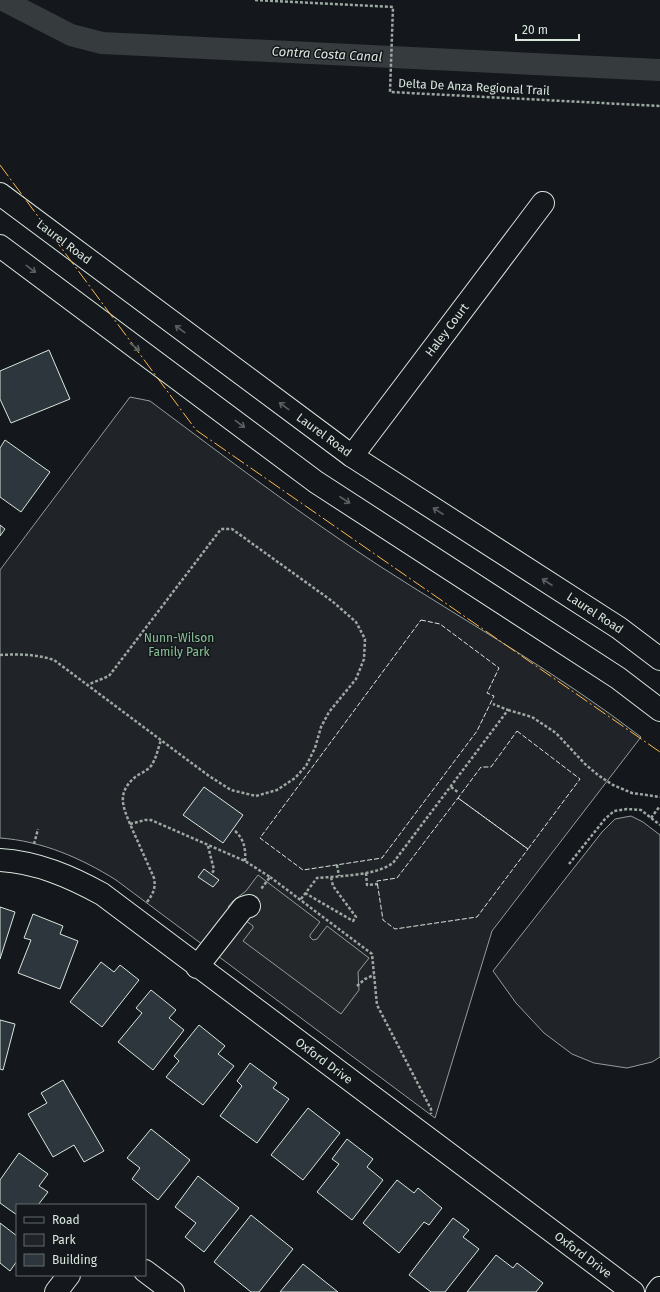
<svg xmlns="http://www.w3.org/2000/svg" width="660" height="1292" font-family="'Fira Sans',sans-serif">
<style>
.green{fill:#202428;stroke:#939e99}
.parking{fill:#24282b;stroke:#939e99}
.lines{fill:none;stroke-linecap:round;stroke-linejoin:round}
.canal{stroke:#363b3e;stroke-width:22}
.building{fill:#2c363c;stroke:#d8e6dc}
.minor-casing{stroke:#d8e6dc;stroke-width:24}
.major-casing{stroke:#d8e6dc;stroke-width:24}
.path{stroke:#9da8a2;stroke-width:2.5;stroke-dasharray:3 2;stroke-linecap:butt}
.minor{stroke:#14181c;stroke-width:22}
.major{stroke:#14181c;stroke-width:22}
.fence{stroke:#d8e6dc;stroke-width:1;stroke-dasharray:5 2;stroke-linecap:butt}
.power{stroke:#ffb74d;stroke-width:1;stroke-dasharray:14 3 2 3;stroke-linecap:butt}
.oneway{stroke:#59605f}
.labels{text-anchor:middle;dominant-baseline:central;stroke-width:3;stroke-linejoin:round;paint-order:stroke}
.street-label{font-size:12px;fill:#d8e6dc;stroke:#14181c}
.park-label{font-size:12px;fill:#8ac095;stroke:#14181c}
.water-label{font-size:13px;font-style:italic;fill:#d8e6dc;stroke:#14181c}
</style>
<rect width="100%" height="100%" fill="#14181c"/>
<path class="green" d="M130,397L150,401C225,457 300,514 378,565C466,622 558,673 641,737L492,931L435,1118L116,880C81,858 42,841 0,838V570Z
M631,816L643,822L660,835V1057L652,1062L627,1068L594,1063L572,1054L544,1033L516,1003L493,971L602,832L615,819Z"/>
<path class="parking" d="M258,875L320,922L310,935V937L313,940L317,939L327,926L369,958L358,972L359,990L341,1014L243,941L253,928V926L228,907L233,901L246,891Z"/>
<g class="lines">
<path class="canal" d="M3,0L71,35L102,43L660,70"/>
</g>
<path class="building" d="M49,350L70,399L11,423L0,399V371Z
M5,440L50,472L21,512L0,497V448Z
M0,525L5,529L0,536Z
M204,787L243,815L223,843L183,815Z
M204,869L219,880L213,887L198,877Z
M0,907L15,912L0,959Z
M33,914L63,926L60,934L78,941L60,989L18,973L31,940L24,938Z
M101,962L114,972L120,965L139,980L102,1027L70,1002Z
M151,990L176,1010L169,1018L184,1030L153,1070L118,1042L142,1013L136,1008Z
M0,1020L15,1024L3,1070L0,1069Z
M199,1025L225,1046L218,1054L234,1066L203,1105L166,1077L179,1061L174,1056Z
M250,1063L277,1083L273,1088L289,1099L257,1143L220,1116L242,1086L237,1081Z
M63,1080L104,1151L84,1162L74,1145L53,1157L28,1114L47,1103L41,1093Z
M308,1108L340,1133L303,1180L271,1155Z
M151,1129L190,1160L158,1200L132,1179L140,1168L127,1158Z
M347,1139L373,1159L367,1167L383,1180L352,1220L317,1192L339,1164L332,1159Z
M19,1153L48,1174L39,1186L48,1192L38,1205H17V1215L0,1203V1180Z
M198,1176L239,1208L204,1252L185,1237L196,1223L175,1207Z
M397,1180L414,1193L418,1188L442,1208L429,1225L424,1222L399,1253L363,1223Z
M251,1215L293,1249L259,1292H251L214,1262Z
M453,1218L469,1230L463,1237L479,1249L445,1292H431L409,1275Z
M0,1223L17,1236V1261L10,1271L0,1263Z
M496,1255L513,1268L517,1263L543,1283L536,1292H467Z
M303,1264L338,1292H280Z"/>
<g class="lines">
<g class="minor-casing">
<path id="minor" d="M352,456L543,203
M0,860C37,862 71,877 102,894L633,1292
M197,967L243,908L249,906
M145,1271L173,1292
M56,1292L69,1275
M657,1292L660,1288"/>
</g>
<g class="major-casing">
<path id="major" d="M0,194L352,456L619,628L660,659
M0,246L316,482L618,678L660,710"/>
</g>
<path class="path" d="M255,0L393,7L390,92L660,106
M0,655C18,654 36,654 54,660L209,776L231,790L256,796L277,790L295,778L306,766L315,748L321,727L329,712L356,679L364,659L365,639L356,622L332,601L232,529H221L109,676L87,685
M508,710L532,717L556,733L585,764L598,775L613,785L632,793L660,797
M451,787L459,793
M651,818L660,806
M130,824C123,807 117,794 133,779C138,774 146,772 151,766C156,759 158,749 161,740
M235,831C244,839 246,849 245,861
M34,844L38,829
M208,846L214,870L212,873
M569,864L605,819L614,811L627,809L641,810L660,825
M337,865L339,876
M366,873L367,885L378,884
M270,877L372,954L377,1005L431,1109V1114
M305,893L353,921L356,917L333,886L331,877
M301,899L317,878C339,876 375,876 393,863L508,710L493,704
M147,902C153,894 156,888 154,878L130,824L145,820H151L245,861L270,877L261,889
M357,986L365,979L374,975"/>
<use href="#minor" class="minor"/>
<use href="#major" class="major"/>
<path class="fence" d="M421,620L440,624L499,668L487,693L494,696L477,731L382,858L303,870L260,838Z
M517,731L580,779L528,849L458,798L481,767H491Z
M458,798L528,849L477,917L395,929L383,920L377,881L397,878Z"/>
<path class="power" d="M0,165L196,430L660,752"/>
</g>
<defs><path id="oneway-shaft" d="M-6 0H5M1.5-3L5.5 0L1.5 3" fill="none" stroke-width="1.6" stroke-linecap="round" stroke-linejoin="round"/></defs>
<g class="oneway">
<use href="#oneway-shaft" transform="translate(31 269) rotate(37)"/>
<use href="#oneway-shaft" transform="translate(180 329) rotate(-143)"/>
<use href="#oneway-shaft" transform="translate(135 347) rotate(37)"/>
<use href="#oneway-shaft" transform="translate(284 406) rotate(-143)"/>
<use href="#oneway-shaft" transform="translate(240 424) rotate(37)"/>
<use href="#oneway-shaft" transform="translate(345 500) rotate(33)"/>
<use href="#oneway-shaft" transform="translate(438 511) rotate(-147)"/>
<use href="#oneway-shaft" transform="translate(547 582) rotate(-147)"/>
</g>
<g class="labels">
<g class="street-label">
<text transform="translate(474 87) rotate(3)">Delta De Anza Regional Trail</text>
<text transform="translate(64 242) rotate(37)">Laurel Road</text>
<text transform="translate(447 330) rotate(-53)">Haley Court</text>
<text transform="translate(324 435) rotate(36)">Laurel Road</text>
<text transform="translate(595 613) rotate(33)">Laurel Road</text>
<text transform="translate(324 1061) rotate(37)">Oxford Drive</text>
<text transform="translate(583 1255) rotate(37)">Oxford Drive</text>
</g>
<g class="park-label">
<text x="179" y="638">Nunn-Wilson<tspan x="179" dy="14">Family Park</tspan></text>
</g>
<g class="water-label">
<text transform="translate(327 54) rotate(3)">Contra Costa Canal</text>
</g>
</g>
<rect x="16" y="1204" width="130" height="72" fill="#14181c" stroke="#626a69"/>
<rect x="24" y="1217" width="20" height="6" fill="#14181c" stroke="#626a69"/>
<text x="52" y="1224" font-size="12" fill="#d8e6dc">Road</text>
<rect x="24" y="1234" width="20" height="12" fill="#202428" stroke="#626a69"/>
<text x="52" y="1244" font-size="12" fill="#d8e6dc">Park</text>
<rect x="24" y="1254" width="20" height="12" fill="#2c363c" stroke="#626a69"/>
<text x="52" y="1264" font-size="12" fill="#d8e6dc">Building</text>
<path d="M516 34v6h63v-6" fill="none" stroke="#d8e6dc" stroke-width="2"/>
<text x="522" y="34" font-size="12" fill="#d8e6dc" stroke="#14181c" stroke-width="3" paint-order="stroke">20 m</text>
</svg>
